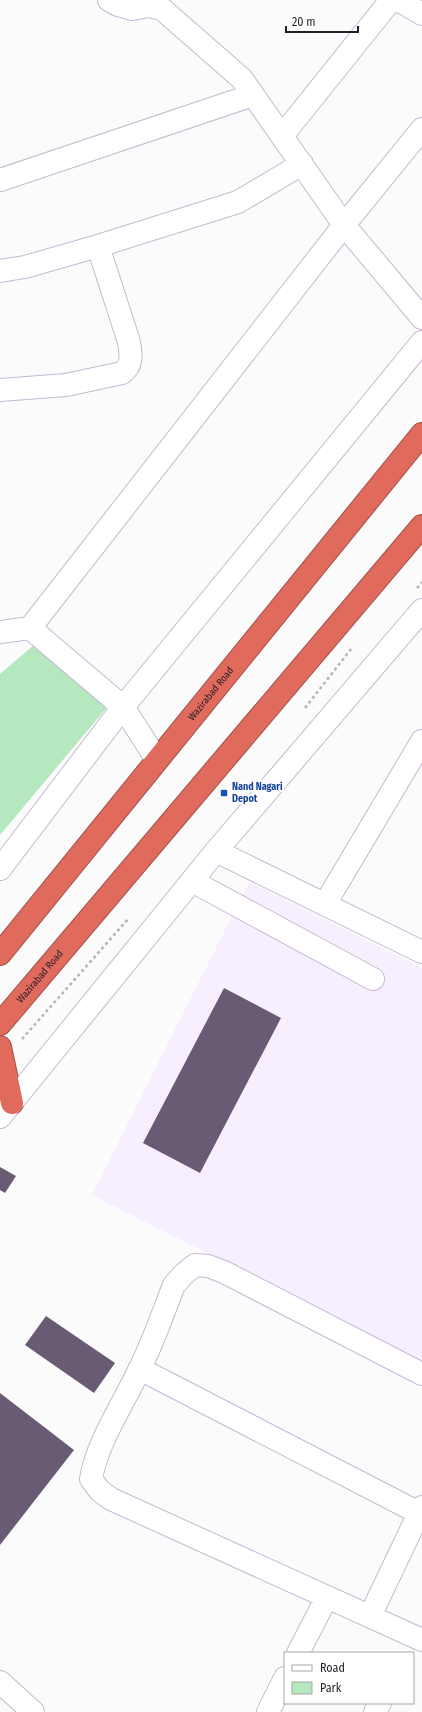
<svg xmlns="http://www.w3.org/2000/svg" width="422" height="1712" font-family="'Fira Sans Condensed',sans-serif">
<style>
.built{fill:#f8effe}
.green{fill:#b5e8bf}
.building{fill:#6a5b75}
.lines{fill:none;stroke-linecap:round;stroke-linejoin:round}
.minor-casing{stroke:#c8b7d4;stroke-width:24}
.highway-casing{stroke:#9f504b;stroke-width:24}
.path{stroke:#b5b3b7;stroke-width:2.5;stroke-dasharray:3 3;stroke-linecap:butt}
.minor{stroke:#fff;stroke-width:22}
.highway{stroke:#e06b5d;stroke-width:22}
.transit-dot{fill:#1a4fb4;stroke:#fff;stroke-width:1.5}
.labels{text-anchor:middle;dominant-baseline:central;stroke-width:4;stroke-linejoin:round;paint-order:stroke}
.street-label{font-size:10px;fill:#251e29;stroke:#fff}
.transit-label{font-size:10px;font-weight:bold;fill:#164399;stroke:#fff;text-anchor:start}
</style>
<rect width="100%" height="100%" fill="#fbfbfb"/>
<path class="built" d="M249,882L422,968V1361L92,1195Z"/>
<path class="green" d="M35,644L109,705L0,835V674Z"/>
<path class="building" d="M224,988L281,1018L200,1173L143,1143Z
M0,1167L16,1176L5,1193L0,1190Z
M46,1316L115,1363L94,1393L25,1345Z
M0,1393L74,1450L0,1545Z"/>
<g class="lines">
<g class="minor-casing">
<path id="minor" d="M109,0L118,5L132,9L148,6L162,9L242,79L344,225L422,318
M398,0L422,14
M282,136L391,0
M0,180L253,95
M0,271L25,267L98,246L238,202L302,164
M0,390L66,385L122,373C133,365 131,355 129,342L98,246
M30,628L123,707L157,760
M0,632L30,628L344,225L422,129
M216,851L422,952
M0,869L123,707L422,342
M192,881L373,979
M325,904L422,741
M0,1117L216,851L422,610
M140,1369L419,1513
M422,1374L224,1272L208,1266L195,1265L184,1274L174,1285C163,1313 153,1343 139,1370C123,1405 97,1442 91,1479L100,1491L111,1499L422,1640
M370,1616L422,1507
M298,1653L327,1597
M0,1682L33,1712
M268,1712L285,1678
M375,1712L380,1703"/>
</g>
<g class="highway-casing">
<g id="highway">
<path id="s1" d="M0,954L422,434"/>
<path id="s2" d="M0,1024L422,526"/>
<path d="M0,1047L12,1103"/>
</g>
</g>
<path class="path" d="M417,588L422,582
M305,708L351,649
M22,1039L129,918"/>
<use href="#minor" class="minor"/>
<use href="#highway" class="highway"/>
</g>
<rect class="transit-dot" x="220" y="789" width="8" height="8" rx="2"/>
<g class="labels">
<g class="street-label">
<text stroke="none"><textPath href="#s1" startOffset="335">Wazirabad Road</textPath></text>
<text stroke="none"><textPath href="#s2" startOffset="62">Wazirabad Road</textPath></text>
</g>
<g class="transit-label">
<text x="232" y="787">Nand Nagari<tspan x="232" dy="12">Depot</tspan></text>
</g>
</g>
<rect x="284" y="1652" width="130" height="52" fill="#ffffff" stroke="#a8a5a9"/>
<rect x="292" y="1665" width="20" height="6" fill="#ffffff" stroke="#a8a5a9"/>
<text x="320" y="1672" font-size="12" fill="#251e29">Road</text>
<rect x="292" y="1682" width="20" height="12" fill="#b5e8bf" stroke="#a8a5a9"/>
<text x="320" y="1692" font-size="12" fill="#251e29">Park</text>
<path d="M286 26v6h72v-6" fill="none" stroke="#251e29" stroke-width="2"/>
<text x="292" y="26" font-size="12" fill="#251e29" stroke="#ffffff" stroke-width="3" paint-order="stroke">20 m</text>
</svg>
